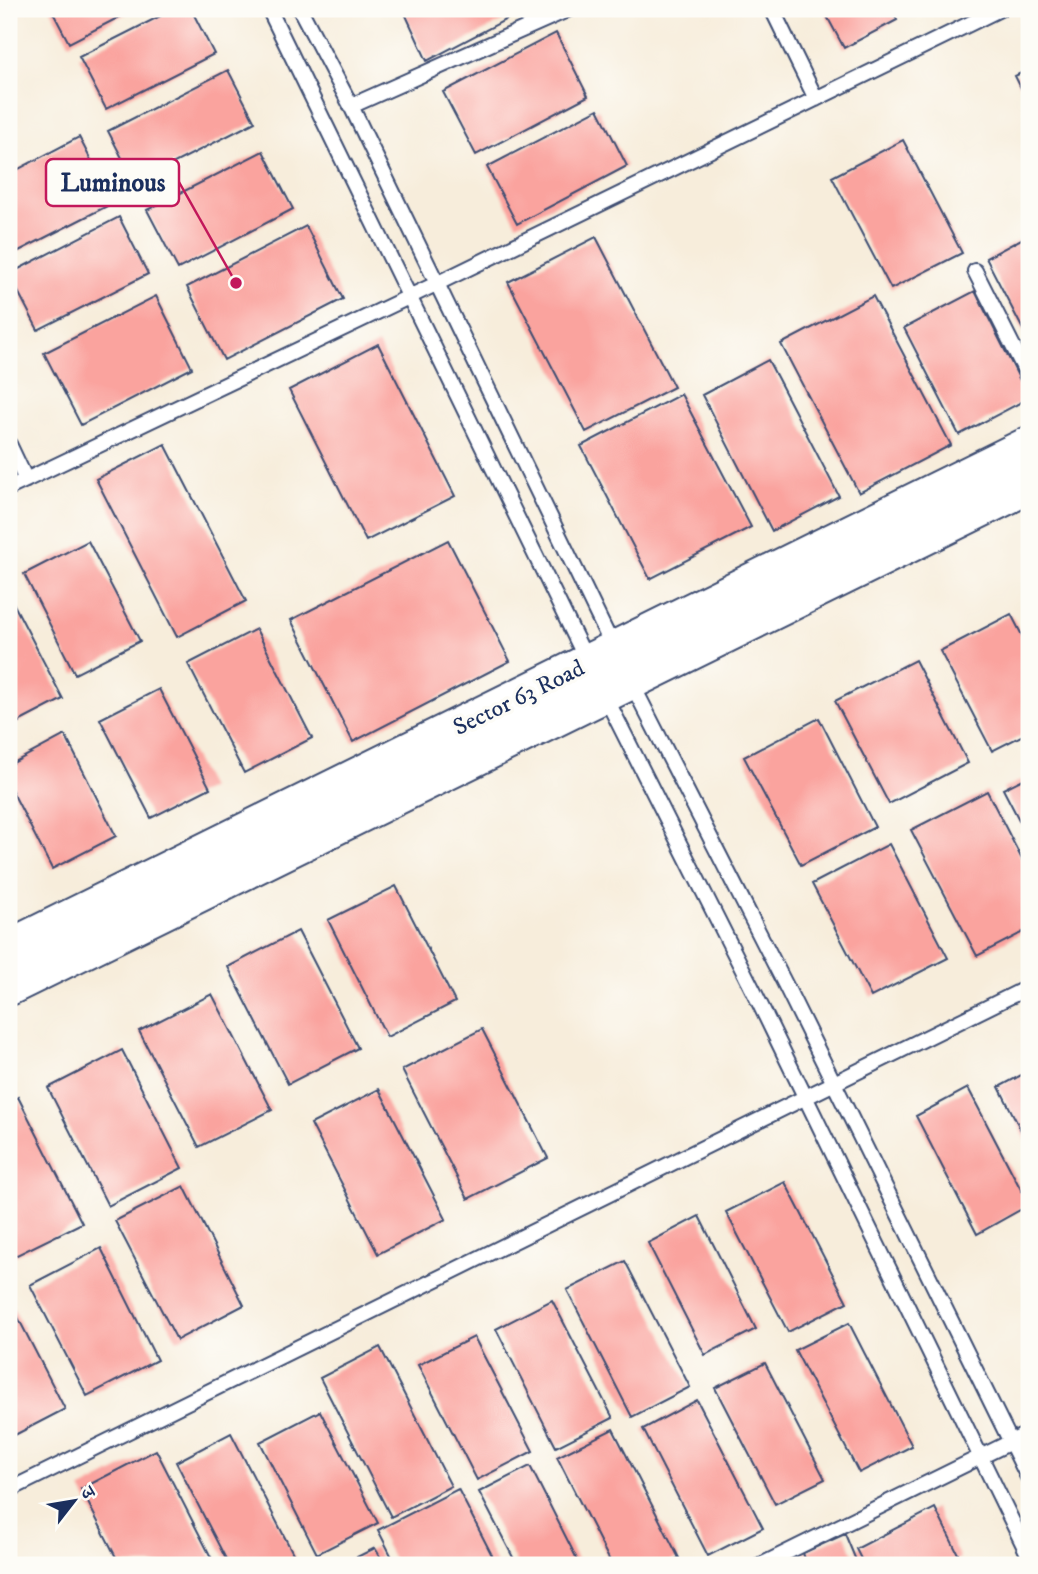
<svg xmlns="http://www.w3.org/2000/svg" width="1038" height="1574" font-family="'IM FELL DW Pica','Noto Serif Devanagari',serif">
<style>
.building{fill:#faa39e}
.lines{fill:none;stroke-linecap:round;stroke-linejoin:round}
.lane-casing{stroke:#3c4c71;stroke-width:18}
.secondary-casing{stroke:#3c4c71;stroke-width:42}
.lane{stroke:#fff;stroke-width:14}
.secondary{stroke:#fff;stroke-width:38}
.labels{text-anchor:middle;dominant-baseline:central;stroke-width:7;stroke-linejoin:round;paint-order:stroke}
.street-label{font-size:24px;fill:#1b2f5e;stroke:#fdfcf7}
.leader{fill:none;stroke:#c2185b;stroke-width:2.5}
.callout-dot{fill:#c2185b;stroke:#fdfcf7;stroke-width:2.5}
.callout{fill:#fdfcf7;stroke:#c2185b;stroke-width:2.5}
.callout-label{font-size:26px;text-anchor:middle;font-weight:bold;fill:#1b2f5e}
</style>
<rect width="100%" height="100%" fill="#fdfcf7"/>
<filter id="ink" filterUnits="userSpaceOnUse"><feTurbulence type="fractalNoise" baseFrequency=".0143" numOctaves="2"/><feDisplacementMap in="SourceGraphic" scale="14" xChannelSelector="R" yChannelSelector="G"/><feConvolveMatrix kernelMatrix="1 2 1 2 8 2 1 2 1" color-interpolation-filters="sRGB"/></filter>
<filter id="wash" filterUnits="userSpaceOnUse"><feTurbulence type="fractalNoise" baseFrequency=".00686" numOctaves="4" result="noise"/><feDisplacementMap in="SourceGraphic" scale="28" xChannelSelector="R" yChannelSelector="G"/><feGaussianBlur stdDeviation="1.57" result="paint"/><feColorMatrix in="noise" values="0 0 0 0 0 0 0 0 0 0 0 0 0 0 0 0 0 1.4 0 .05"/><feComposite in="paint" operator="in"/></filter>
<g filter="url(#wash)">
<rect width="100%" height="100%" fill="#f7eddb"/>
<g id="blocks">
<path class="building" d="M51,9H135L69,43Z
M174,9H191L214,54L106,109L79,57Z
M403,9H526L427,61Z
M823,9H891L897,20L844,48Z
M556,33L588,96L476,155L443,92Z
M1029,69V104L1015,76Z
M228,70L255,122L135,183L108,131Z
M598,109L627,166L517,224L487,167Z
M79,137L113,203L9,256V174Z
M903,140L962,253L891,289L832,177Z
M263,151L293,209L178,269L147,210Z
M119,217L148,274L38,330L9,274Z
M306,226L343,299L224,360L187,287Z
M1029,235V341L986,258Z
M596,237L674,387L586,432L508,282Z
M975,291L1029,398L959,435L904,328Z
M156,296L192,368L81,425L44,353Z
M873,296L951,445L859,493L781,344Z
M378,344L455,496L366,541L289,390Z
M768,360L839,496L772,531L702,395Z
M681,394L751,527L650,579L581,446Z
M165,444L246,601L177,637L96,479Z
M448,540L510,661L353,742L291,620Z
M88,541L140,641L75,674L24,574Z
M9,595L63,699L9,727Z
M1011,614L1029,649V732L992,751L940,651Z
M256,629L312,738L244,773L188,664Z
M915,660L968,763L889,804L835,701Z
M159,689L210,788L151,818L100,719Z
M819,718L875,827L801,865L744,757Z
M65,735L116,836L52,869L9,785V765Z
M1029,776V839L1003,789Z
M987,791L1029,873V929L977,956L911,830Z
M889,844L948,958L871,997L812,884Z
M396,886L455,1002L387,1037L328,920Z
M298,931L358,1048L288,1084L228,967Z
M212,994L272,1110L199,1147L139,1031Z
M482,1029L548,1158L468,1199L402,1070Z
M122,1050L182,1168L108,1206L48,1088Z
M1029,1071V1146L999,1087Z
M968,1088L1029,1205L977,1234L916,1116Z
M379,1089L446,1219L378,1254L311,1124Z
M18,1097L82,1223L15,1256L9,1244V1102Z
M785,1182L847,1302L788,1332L726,1212Z
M184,1186L244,1305L177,1340L115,1221Z
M699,1216L756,1329L705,1355L648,1243Z
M101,1248L157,1360L87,1396L30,1285Z
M625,1261L690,1387L632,1417L567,1290Z
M9,1300L65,1409L9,1438Z
M552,1300L613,1418L556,1447L496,1329Z
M849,1323L912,1446L859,1473L795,1350Z
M474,1337L533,1451L477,1480L418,1365Z
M380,1347L451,1486L391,1517L320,1378Z
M765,1363L825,1479L775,1504L715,1388Z
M697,1400L763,1528L708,1556L643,1429Z
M320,1411L378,1523L317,1554L260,1442Z
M613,1429L679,1558L664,1565H612L557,1457Z
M231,1433L299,1565H229L176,1462Z
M156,1450L215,1565H120L81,1489Z
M530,1466L580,1565H517L479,1492Z
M458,1489L497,1565H396L378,1530Z
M935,1508L960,1558L947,1565H864L856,1549Z
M845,1534L858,1565H807L803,1553Z
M375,1548L385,1565H341Z"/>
</g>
</g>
<g filter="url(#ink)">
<use href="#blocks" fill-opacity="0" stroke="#3c4c71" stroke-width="2"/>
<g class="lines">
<g class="lane-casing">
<path id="lane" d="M269,9L588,663
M300,9L351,106L614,649
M772,9L816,99
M351,106L569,9
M975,271L1029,378
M9,444L26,480
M9,488L436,284L1000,9
M631,682L786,986L1029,1479
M604,694L756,996L1029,1556
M9,1490L1029,987
M761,1565L1029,1433"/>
</g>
<g class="secondary-casing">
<path id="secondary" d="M9,949L1029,446
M9,986L1029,484"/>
</g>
<use href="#lane" class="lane"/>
<use href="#secondary" class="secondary"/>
</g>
</g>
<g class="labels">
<g class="street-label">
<text transform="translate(519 698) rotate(-26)">Sector 63 Road</text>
</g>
</g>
<path class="leader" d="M236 283L179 182"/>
<circle class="callout-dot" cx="236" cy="283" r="7"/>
<rect class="callout" x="46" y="159" width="133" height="47" rx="7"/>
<g class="callout-label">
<text x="113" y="191">Luminous</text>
</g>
<rect width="1038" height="1574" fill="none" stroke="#fdfcf7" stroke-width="35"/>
<g transform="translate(74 1501) rotate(59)" stroke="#fdfcf7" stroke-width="5" paint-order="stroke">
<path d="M0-5L12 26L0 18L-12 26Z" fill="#1b2f5e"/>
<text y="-10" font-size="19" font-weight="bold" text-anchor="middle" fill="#1b2f5e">उ</text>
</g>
</svg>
